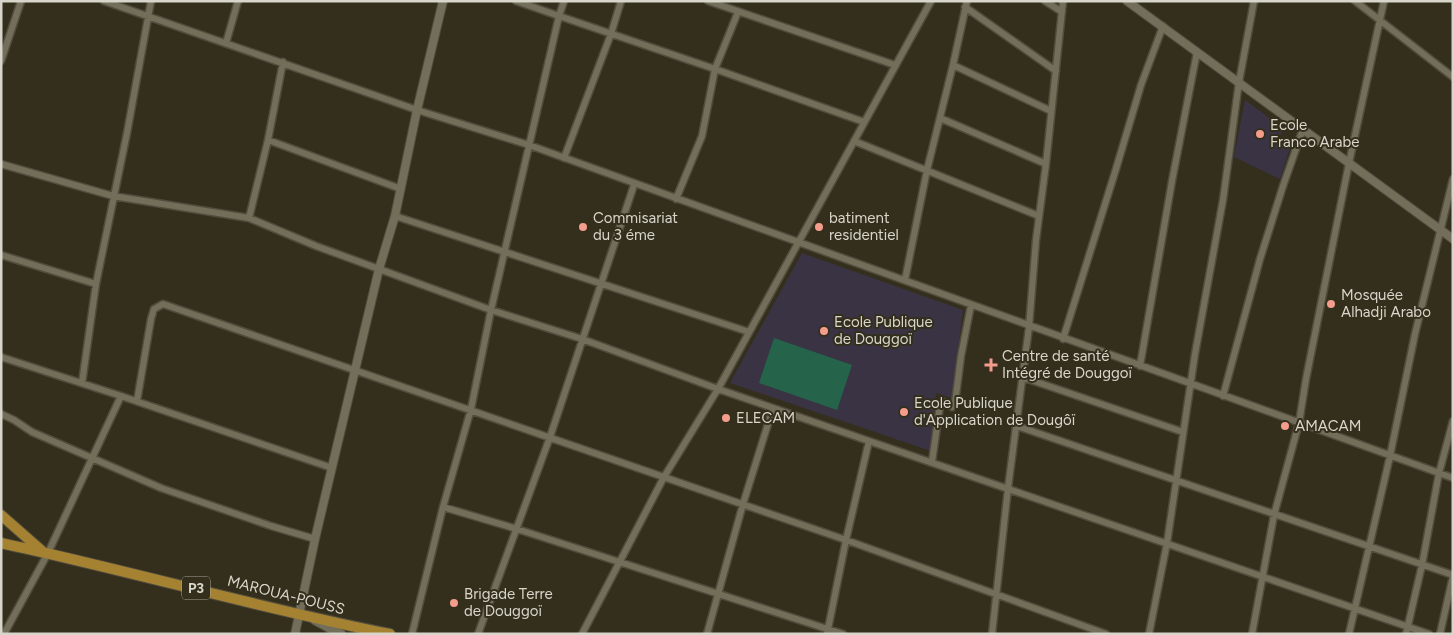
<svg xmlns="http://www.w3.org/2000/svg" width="1454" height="635" font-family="Figtree,sans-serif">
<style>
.education{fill:#393344}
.green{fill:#25644b}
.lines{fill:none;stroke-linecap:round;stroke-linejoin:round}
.minor-casing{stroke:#514c3d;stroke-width:9}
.tertiary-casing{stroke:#514c3d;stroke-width:10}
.secondary-casing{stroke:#514c3d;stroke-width:11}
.primary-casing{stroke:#514c3d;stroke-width:12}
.minor{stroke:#736e5a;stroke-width:6}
.tertiary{stroke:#736e5a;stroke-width:8}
.secondary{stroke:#736e5a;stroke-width:9}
.primary{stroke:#a58232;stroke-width:10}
.poi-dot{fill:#f49d8d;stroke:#342f1d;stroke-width:2}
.labels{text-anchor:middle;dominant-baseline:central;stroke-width:4;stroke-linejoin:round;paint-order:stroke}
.shield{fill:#342f1d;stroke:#a7a396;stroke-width:1}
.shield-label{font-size:14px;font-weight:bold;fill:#d8d5ca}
.poi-label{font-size:15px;fill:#d8d5ca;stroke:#342f1d;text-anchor:start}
.street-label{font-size:15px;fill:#d8d5ca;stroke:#342f1d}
</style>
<rect width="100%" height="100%" fill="#342f1d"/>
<path class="education" d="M1245,100L1284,129L1277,140L1290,148L1280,179L1234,157Z
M802,253L963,310L952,398L936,393L931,451L730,383Z"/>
<path class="green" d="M774,338L852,365L837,410L759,383Z"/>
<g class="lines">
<g class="minor-casing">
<path id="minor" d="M104,1L417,110L529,145L1453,478
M564,1L559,16L715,69L864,122
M708,1L895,65
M1045,1L1062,12
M1355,1L1453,77
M965,7L1056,71
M226,43L238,1
M1,61L21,1
M283,62L268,140L249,218L316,246L491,310L582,339L718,389L1429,634
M953,65L1051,111
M940,118L1046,164
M268,140L401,189
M854,141L1039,216
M564,158L611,34L621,1
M1,164L113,196L249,218
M676,199L702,136L715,69L738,12
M395,216L749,332
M1,255L96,284
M905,280L927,170L953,65L967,1
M1063,339L1116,169L1141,85L1163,26
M1,357L121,396L332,468
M1140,366L1172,181L1197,52
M1022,377L1183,432
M82,383L96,284L127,133L151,1
M1223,396L1260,259L1283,186L1303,129
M137,401L151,319L154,309L163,304L846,540L1106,634
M1,414L14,420L32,432L161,488L271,526L315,539
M1017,426L1453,575
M932,462L940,405L944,402L952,407L955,403L961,356L971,305
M443,507L517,529L843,634
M4,634L48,553L121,396
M412,634L443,507L471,409L491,310L559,16L516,1
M478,634L550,437L634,185
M582,634L664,477L718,389L931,1
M707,634L743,504L773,408
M827,634L846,540L869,441
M992,634L1008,488L1029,327L1036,240L1046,164L1063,1
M1149,634L1167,543L1195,354L1223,200L1239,82L1254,1
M1252,634L1274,515L1299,423L1306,379L1349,163L1384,1
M1349,634L1390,456L1415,334L1453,179
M1406,634L1422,565L1439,473L1453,421
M1440,634L1453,576"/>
</g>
<g class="tertiary-casing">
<path id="tertiary" d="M1127,1L1453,239
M295,634L315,539L379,269L395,216L417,110L443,1"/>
</g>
<g class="secondary-casing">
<path id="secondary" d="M315,620L341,634"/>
</g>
<g class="primary-casing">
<path id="primary" d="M1,515L42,551
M1,543C131,571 259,608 390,634"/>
</g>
<use href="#minor" class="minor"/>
<use href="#tertiary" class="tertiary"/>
<use href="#secondary" class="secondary"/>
<use href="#primary" class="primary"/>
</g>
<g class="poi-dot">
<circle cx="1260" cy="134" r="5"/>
<circle cx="583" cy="227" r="5"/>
<circle cx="819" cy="227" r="5"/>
<circle cx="1331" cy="304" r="5"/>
<circle cx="824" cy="331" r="5"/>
<path d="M988.5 357.5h5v5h5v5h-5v5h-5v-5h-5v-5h5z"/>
<circle cx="904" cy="412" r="5"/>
<circle cx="726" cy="418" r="5"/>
<circle cx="1285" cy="426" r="5"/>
<circle cx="454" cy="603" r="5"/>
</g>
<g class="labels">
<rect class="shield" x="182" y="576.5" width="28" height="23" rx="4"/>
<g class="shield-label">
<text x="196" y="588">P3</text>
</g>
<g class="poi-label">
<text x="1270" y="125">Ecole<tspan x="1270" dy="17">Franco Arabe</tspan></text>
<text x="593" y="218">Commisariat<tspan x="593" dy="17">du 3 éme</tspan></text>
<text x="829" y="218">batiment<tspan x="829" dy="17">residentiel</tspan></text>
<text x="1341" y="295">Mosquée<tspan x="1341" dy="17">Alhadji Arabo</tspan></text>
<text x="834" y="322">Ecole Publique<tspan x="834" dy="17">de Douggoï</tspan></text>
<text x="1002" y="356">Centre de santé<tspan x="1002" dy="17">Intégré de Douggoï</tspan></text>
<text x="914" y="403">Ecole Publique<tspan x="914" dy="17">d'Application de Dougôï</tspan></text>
<text x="736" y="418">ELECAM</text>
<text x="1295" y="426">AMACAM</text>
<text x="464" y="594">Brigade Terre<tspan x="464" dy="17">de Douggoï</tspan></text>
</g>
<g class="street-label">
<text transform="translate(286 595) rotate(14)">MAROUA-POUSS</text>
</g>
</g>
<rect width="1454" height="635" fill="none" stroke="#d8d5ca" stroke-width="5"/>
</svg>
